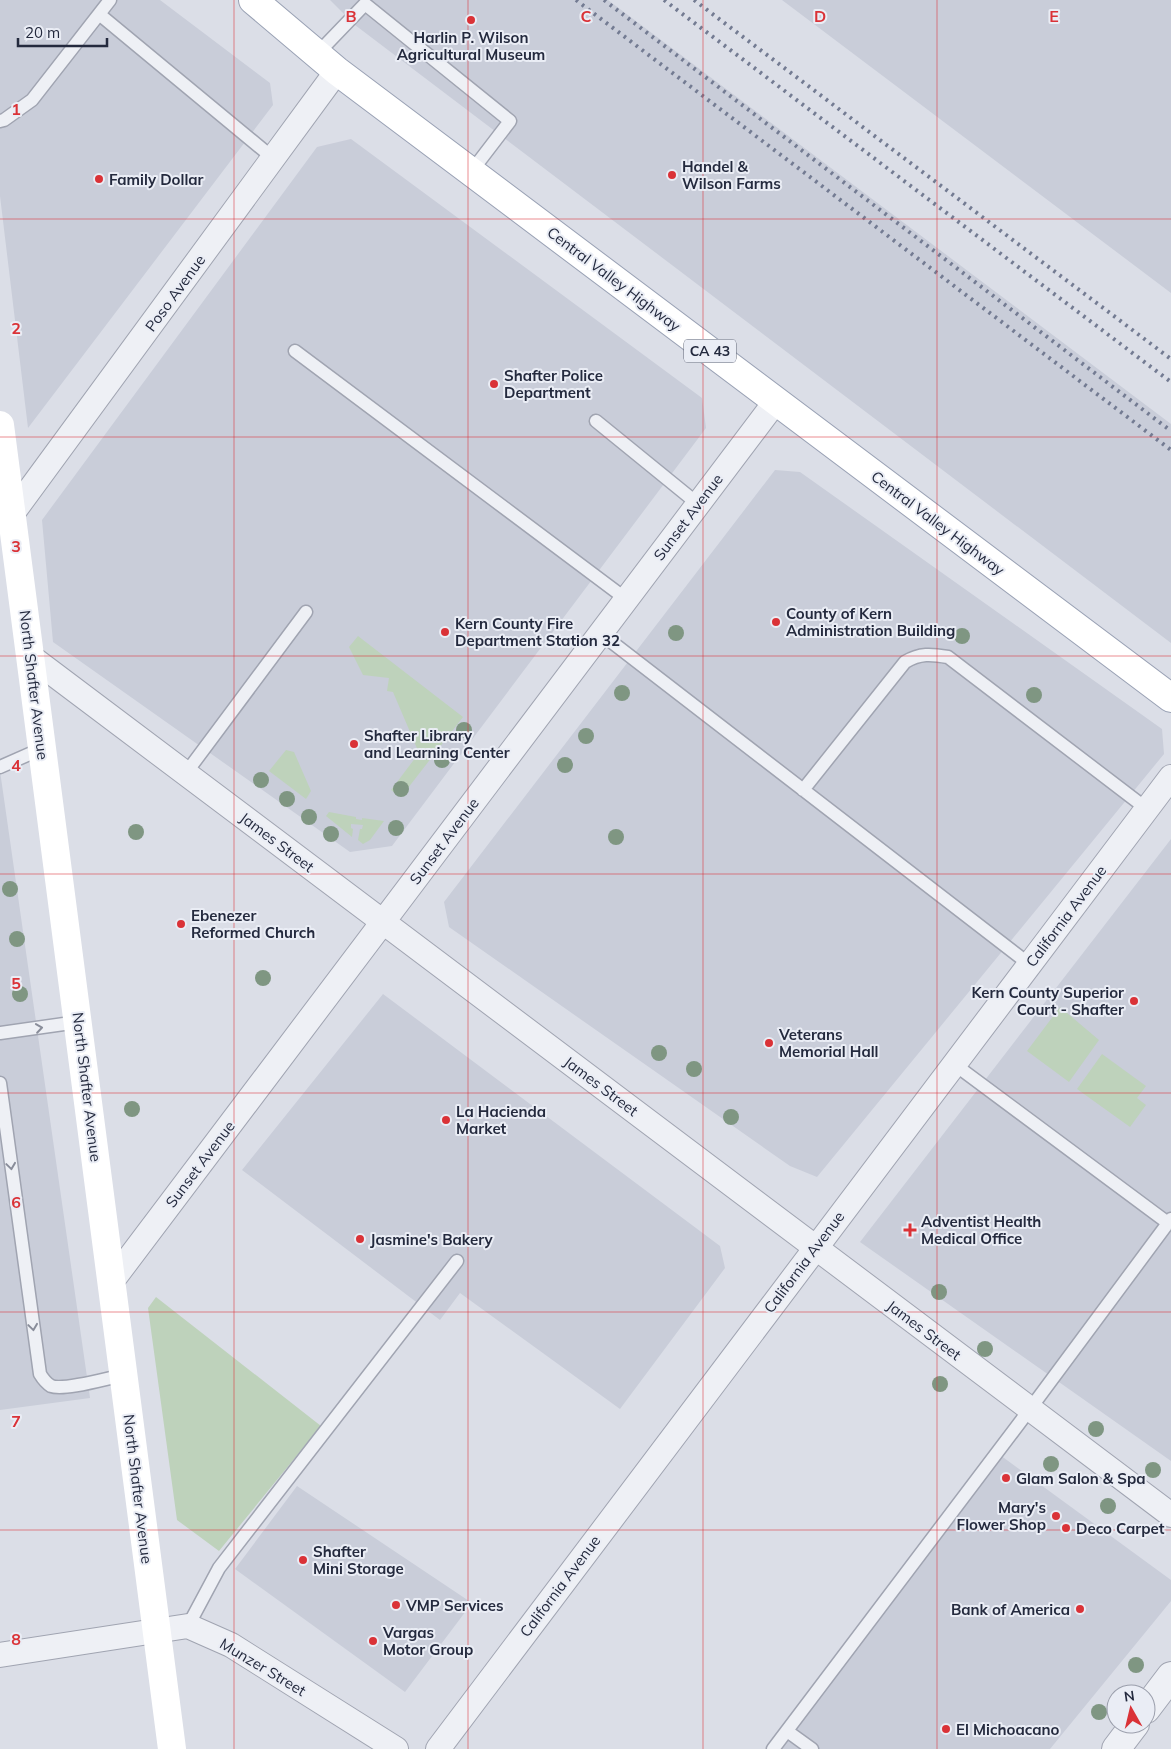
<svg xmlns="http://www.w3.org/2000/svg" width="1171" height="1749" font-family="Mulish,sans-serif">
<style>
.built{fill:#c9cdd9}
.green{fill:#bed2bb}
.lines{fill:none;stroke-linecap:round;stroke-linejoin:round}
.service-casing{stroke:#a0a4b1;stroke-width:15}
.minor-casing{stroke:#a0a4b1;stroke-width:26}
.tertiary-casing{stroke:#a0a4b1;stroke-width:30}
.primary-casing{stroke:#99a1b4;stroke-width:30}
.service{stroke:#eef0f5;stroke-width:12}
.minor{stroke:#eef0f5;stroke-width:24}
.tertiary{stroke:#eef0f5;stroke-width:28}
.secondary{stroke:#fff;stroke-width:28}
.primary{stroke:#fff;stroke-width:28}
.rail{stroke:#737b92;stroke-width:4;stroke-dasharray:2.5 5;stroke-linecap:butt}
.tree{fill:#7f9682}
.oneway{stroke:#898d9a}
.grid{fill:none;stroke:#da3237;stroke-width:1;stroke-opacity:0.55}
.poi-dot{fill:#da3237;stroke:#eaedf5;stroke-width:2}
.labels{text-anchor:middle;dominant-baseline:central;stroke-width:4;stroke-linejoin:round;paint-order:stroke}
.shield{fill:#eaedf5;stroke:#5f6475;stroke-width:1}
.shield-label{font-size:14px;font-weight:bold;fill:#242a3e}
.poi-label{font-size:15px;font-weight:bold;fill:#242a3e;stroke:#eaedf5;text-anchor:start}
.street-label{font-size:15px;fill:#242a3e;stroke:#eaedf5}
.grid-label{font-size:16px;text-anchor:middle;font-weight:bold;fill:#da3237;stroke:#eaedf5;stroke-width:4;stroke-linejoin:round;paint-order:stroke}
</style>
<rect width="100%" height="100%" fill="#dbdee7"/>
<path class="built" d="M0,0H160L270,83L273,105L28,428L0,196Z
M330,0H608L1171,424V643L355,25Z
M782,0H1171V293Z
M351,139L702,398L706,428L392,846L350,852L53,642L42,520L317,147Z
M775,470L800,472L1162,729L1164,754L817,1177L790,1166L449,927L444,902Z
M0,771L90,1398L0,1410Z
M1171,839V1461L860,1242Z
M383,994L720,1246L725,1268L620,1409L460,1293L440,1320L242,1170Z
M1000,1455L1171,1580V1601L1050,1749H775Z
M297,1486L472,1603L405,1692L235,1569Z"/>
<path class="green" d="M358,636L463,717L401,797L391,790L419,753L393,692L387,691L389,678L363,675L349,647Z
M286,750L294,752L311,791L306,799L269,771Z
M329,812L356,817V819L362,820V818L384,821L370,840L363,844L358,840L360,829H362L363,825L351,824V828L353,829L352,837L326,816Z
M1060,1007L1099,1040L1069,1082L1027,1051Z
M1102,1054L1146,1086L1137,1098L1146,1105L1130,1127L1077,1089Z
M156,1297L321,1426L219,1551L177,1520L148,1308Z"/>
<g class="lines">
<g class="service-casing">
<path id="service" d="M99,14L273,158
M317,54L365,4L510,121L471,172
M0,121L4,120L32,100L110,0
M295,351L626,599
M596,421L698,504
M600,633L1029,964
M0,767L43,748
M186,773L306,612
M803,790L905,662C920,653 931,654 948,657L1147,809
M0,1033L78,1022
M954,1064L1168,1223
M0,1083L40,1374C43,1379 46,1383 51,1386C64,1391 108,1378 124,1375
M188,1626L219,1568L457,1261
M787,1731L812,1749
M773,1749L1030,1409L1171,1219"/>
</g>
<g class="minor-casing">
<path id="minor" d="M12,514L337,71
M31,657L1171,1515
M112,1281L776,401
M0,1655L188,1626L231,1645L396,1749
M438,1749L1171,777"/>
</g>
<g class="tertiary-casing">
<path id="tertiary" d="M1146,1709L1171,1676
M1116,1749L1135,1724"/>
</g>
<g class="primary-casing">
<path id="primary" d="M253,0L337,71L1171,698"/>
</g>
<use href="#service" class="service"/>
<use href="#minor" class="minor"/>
<use href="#tertiary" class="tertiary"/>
<path class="secondary" d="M0,425L172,1749"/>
<use href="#primary" class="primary"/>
<path class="rail" d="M576,0L1171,450
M604,0L1171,431
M664,0L1171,382
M694,0L1171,359"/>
</g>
<g class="tree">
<circle cx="676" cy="633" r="8"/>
<circle cx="962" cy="636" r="8"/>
<circle cx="622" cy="693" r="8"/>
<circle cx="1034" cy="695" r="8"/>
<circle cx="464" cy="730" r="8"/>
<circle cx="586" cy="736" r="8"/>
<circle cx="442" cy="760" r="8"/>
<circle cx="565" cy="765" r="8"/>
<circle cx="261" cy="780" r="8"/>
<circle cx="401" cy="789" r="8"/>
<circle cx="287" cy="799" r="8"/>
<circle cx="309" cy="817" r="8"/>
<circle cx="396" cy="828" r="8"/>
<circle cx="136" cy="832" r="8"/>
<circle cx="331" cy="834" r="8"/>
<circle cx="616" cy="837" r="8"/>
<circle cx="10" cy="889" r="8"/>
<circle cx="17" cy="939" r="8"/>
<circle cx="263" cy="978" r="8"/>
<circle cx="20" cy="994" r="8"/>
<circle cx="659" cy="1053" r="8"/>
<circle cx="694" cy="1069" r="8"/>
<circle cx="132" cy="1109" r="8"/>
<circle cx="731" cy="1117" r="8"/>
<circle cx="939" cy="1292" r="8"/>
<circle cx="985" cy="1349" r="8"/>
<circle cx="940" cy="1384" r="8"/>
<circle cx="1096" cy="1429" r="8"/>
<circle cx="1051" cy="1464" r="8"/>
<circle cx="1153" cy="1470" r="8"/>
<circle cx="1108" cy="1506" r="8"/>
<circle cx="1136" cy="1665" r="8"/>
<circle cx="1099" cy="1712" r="8"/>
</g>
<defs><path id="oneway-chevron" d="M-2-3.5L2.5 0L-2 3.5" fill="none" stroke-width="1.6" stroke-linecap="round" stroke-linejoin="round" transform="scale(1.25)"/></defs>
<g class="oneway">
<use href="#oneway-chevron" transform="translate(39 1028) rotate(-8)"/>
<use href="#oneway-chevron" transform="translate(11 1166) rotate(82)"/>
<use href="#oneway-chevron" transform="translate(33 1327) rotate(82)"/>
</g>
<path class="grid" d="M234,0V1749M468,0V1749M703,0V1749M937,0V1749M0,219H1171M0,437H1171M0,656H1171M0,874H1171M0,1093H1171M0,1312H1171M0,1530H1171"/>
<g class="poi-dot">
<circle cx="471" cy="20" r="5"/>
<circle cx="672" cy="175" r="5"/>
<circle cx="99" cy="179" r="5"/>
<circle cx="494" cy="384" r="5"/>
<circle cx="776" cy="622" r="5"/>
<circle cx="445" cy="632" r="5"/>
<circle cx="354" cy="744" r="5"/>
<circle cx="181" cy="924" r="5"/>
<circle cx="1134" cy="1001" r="5"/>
<circle cx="769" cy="1043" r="5"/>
<circle cx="446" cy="1120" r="5"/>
<path d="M907.5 1222.5h5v5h5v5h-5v5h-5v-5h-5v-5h5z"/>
<circle cx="360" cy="1239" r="5"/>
<circle cx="1006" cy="1478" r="5"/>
<circle cx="1056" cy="1516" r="5"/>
<circle cx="1066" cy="1528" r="5"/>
<circle cx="303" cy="1560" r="5"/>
<circle cx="396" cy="1605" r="5"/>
<circle cx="1080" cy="1609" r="5"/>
<circle cx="373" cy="1641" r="5"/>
<circle cx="946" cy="1729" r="5"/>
</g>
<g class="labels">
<rect class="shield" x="684" y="339.5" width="52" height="23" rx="4"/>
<g class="shield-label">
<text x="710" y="351">CA 43</text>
</g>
<g class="poi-label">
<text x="471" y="37" text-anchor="middle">Harlin P. Wilson<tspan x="471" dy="17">Agricultural Museum</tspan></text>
<text x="682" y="166">Handel &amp;<tspan x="682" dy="17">Wilson Farms</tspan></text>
<text x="109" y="179">Family Dollar</text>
<text x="504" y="375">Shafter Police<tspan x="504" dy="17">Department</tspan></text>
<text x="786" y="613">County of Kern<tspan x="786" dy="17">Administration Building</tspan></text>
<text x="455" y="623">Kern County Fire<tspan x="455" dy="17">Department Station 32</tspan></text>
<text x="364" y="735">Shafter Library<tspan x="364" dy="17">and Learning Center</tspan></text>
<text x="191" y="915">Ebenezer<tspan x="191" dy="17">Reformed Church</tspan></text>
<text x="1124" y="992" text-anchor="end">Kern County Superior<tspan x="1124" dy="17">Court - Shafter</tspan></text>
<text x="779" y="1034">Veterans<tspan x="779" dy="17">Memorial Hall</tspan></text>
<text x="456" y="1111">La Hacienda<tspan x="456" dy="17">Market</tspan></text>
<text x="921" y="1221">Adventist Health<tspan x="921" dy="17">Medical Office</tspan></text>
<text x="370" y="1239">Jasmine's Bakery</text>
<text x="1016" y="1478">Glam Salon &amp; Spa</text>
<text x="1046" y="1507" text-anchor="end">Mary's<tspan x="1046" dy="17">Flower Shop</tspan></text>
<text x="1076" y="1528">Deco Carpet</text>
<text x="313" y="1551">Shafter<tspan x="313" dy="17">Mini Storage</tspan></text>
<text x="406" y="1605">VMP Services</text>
<text x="1070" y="1609" text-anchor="end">Bank of America</text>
<text x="383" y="1632">Vargas<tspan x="383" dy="17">Motor Group</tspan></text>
<text x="956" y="1729">El Michoacano</text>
</g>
<g class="street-label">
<text transform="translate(614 279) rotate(37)">Central Valley Highway</text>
<text transform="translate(175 293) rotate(-54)">Poso Avenue</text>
<text transform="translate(688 517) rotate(-53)">Sunset Avenue</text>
<text transform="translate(938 523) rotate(37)">Central Valley Highway</text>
<text transform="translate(34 685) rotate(83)">North Shafter Avenue</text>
<text transform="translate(444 841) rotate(-53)">Sunset Avenue</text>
<text transform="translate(277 842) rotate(37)">James Street</text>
<text transform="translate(1066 916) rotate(-53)">California Avenue</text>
<text transform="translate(601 1086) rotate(37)">James Street</text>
<text transform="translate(87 1087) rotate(83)">North Shafter Avenue</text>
<text transform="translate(200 1164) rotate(-53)">Sunset Avenue</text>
<text transform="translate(804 1262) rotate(-53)">California Avenue</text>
<text transform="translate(924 1330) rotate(37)">James Street</text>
<text transform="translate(138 1489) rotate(83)">North Shafter Avenue</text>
<text transform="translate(560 1586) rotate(-53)">California Avenue</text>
<text transform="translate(263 1667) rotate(31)">Munzer Street</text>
</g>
</g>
<g class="grid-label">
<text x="351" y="22">B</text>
<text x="586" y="22">C</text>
<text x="820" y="22">D</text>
<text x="1054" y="22">E</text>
<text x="16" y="115">1</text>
<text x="16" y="334">2</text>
<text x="16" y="552">3</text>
<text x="16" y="771">4</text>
<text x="16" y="989">5</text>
<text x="16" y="1208">6</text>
<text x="16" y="1427">7</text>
<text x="16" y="1645">8</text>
</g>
<g transform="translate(1131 1709) rotate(352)"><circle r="24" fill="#eaedf5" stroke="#9b9fac"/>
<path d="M0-4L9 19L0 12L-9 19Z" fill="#da3237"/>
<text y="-8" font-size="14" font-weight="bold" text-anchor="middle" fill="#242a3e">N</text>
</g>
<path d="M18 38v8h89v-8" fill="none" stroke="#242a3e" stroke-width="2.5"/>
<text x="25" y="38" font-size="15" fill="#242a3e" stroke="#eaedf5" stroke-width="4" paint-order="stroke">20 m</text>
</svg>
